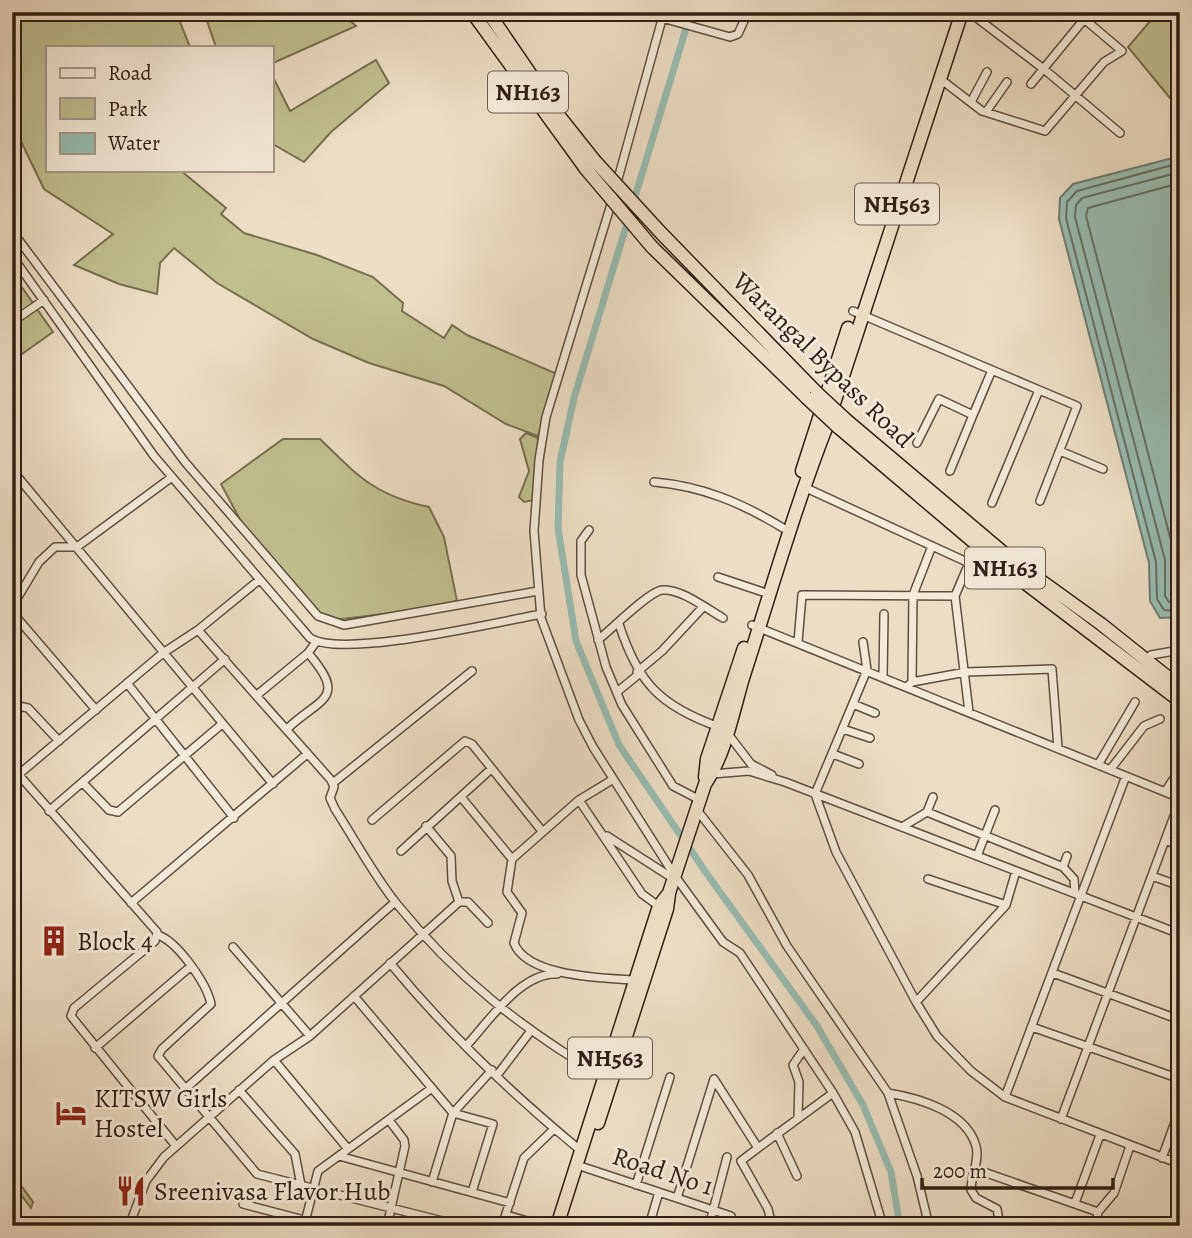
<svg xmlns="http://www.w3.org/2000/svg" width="1192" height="1238" font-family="Alegreya,serif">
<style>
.green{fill:#bfbf90;stroke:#776f52;stroke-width:2}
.water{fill:#99bcb2;stroke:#6f7d73;stroke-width:2}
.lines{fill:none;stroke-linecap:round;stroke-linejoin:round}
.shore{stroke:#646e64;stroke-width:2}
.canal{stroke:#99bcb2;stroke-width:7}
.street-casing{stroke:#5e4f41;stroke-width:10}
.highway-casing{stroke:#2f1f15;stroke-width:15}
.street{stroke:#f3eada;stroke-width:7}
.highway{stroke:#ecdec6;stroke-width:12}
.highway-bridge-casing{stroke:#2f1f15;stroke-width:15;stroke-linecap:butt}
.highway-bridge{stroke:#ecdec6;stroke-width:12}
.labels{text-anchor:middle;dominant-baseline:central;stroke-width:6;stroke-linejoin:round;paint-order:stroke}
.shield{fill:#f3eada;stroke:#6a5c50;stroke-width:2}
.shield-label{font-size:24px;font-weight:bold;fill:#2f1f15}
.street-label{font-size:26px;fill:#2f1f15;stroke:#f3eada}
.poi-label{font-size:26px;fill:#2f1f15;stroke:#f3eada;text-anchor:start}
</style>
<rect width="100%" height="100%" fill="#ecdec6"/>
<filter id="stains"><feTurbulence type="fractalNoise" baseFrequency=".00286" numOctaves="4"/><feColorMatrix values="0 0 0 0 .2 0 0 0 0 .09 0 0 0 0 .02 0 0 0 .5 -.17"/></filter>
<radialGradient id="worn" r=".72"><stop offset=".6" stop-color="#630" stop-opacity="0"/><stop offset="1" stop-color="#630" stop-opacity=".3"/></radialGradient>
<path class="green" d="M12,12H176L190,47H47V170H180L226,208L221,214L244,233L317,255L373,277L403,303L402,311L444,338L452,325L467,335L557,374L538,436L506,424L444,386L369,363L313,339L217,283L174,248L160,263L157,294L119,284L74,265L113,234L44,189L15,129L12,111Z
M211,12H340L356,26L271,64V47H216L205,15Z
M1158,12H1180V97L1174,103L1128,47Z
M376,60L389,83L331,132L304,162L271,143V73L290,111Z
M12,273L53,332L12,361Z
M526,433L538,438L534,500L524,502L519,497L529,471L520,439Z
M283,439H320C358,476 374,495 429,507L444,537L457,601L426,609L325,621L252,542L221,484Z
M12,1173L33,1202L31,1208L12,1183Z"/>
<path class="water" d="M1180,156V617L1160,618L1150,601L1149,563L1059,219L1060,198L1073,184Z"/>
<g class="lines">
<path class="shore" d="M1180,163L1077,191L1067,202L1066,218L1156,562L1157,599L1164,610L1180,611
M1180,172L1082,198L1076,205L1075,217L1165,560V596L1169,602H1180
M1180,183L1088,208L1086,216L1175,556L1176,588L1180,591"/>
<path class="canal" d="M691,12L574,398L560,462L558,528L576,641L619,745L707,874L817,1026L863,1105L891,1172L900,1226"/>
<g class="street-casing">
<path id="street" d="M944,12L951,16
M969,12L1045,70L1120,133
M662,18L730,37L738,34L748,12
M939,78L982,111L1045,131L1104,62L1122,51L1076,12
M1031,84L1090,12
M971,102L987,72
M986,112L1007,82
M616,186L664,12
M612,201L546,417L539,460L534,531L541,618L579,720L593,747L675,876L723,942L740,953L833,1093L855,1132L883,1226
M12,231L185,462L318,616L344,625L538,591
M12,256L154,456L310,638C343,659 496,622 542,614
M853,311L1039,390L992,503
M12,322L44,300
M1039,390L1077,406L1040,501
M917,443L939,399L973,415L992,370
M1060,451L1103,469
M12,470L273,784
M950,471L973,415
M654,482C702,486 742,503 783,528
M804,487L969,563L955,596L969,712
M589,530L581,541V575L606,667L622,705L673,786L700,800
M718,577L763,592
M259,580L198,630L331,780L334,787L330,798L335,809C355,840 373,874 396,903C456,977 522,1029 604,1077
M12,607L39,562L55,547H77L172,477
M12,612L96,710
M619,624C638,683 660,706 719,727
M752,625L1180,798
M598,640C611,630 650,590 663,590C682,589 707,609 723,618
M798,642L802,595L955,596
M863,642L867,670L815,794L836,852L916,1002L937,1036L971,1071L1005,1097L1180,1164
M1151,655L1180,650
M637,672L662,651L703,607
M883,677L884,614
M912,682L913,595L932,546
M127,683L234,818
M907,687L912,682L966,672L1052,669L1058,748
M617,692L639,674
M257,695L308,653L316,642
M853,704L875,713
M12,711L18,706L28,708L59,741
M287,729C319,698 349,700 308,653
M843,729L870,738
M728,734L751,764L772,775
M833,754L859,764
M1098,765L1135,702
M1110,770L1144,726L1160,719
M712,774L749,771L785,782L1180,934
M19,775L157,932L155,941L74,1008L71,1016L176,1146
M12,780L163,653L198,630
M83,783L109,810L118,812L222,724
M333,783L472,671
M1165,792L1180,769
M461,797L512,859L579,800L642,894L660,907
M579,800L612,780
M697,810L748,875L787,946L888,1093L917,1176L929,1226
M49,811L225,659
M927,812L933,797
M372,820L465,741L472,744L542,831
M426,826L451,856L452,881L459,902
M902,827L927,812L1063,867L1074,879L1075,893
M607,836L674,879
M1165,840L1180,846
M401,851L490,770
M977,856L995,810
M512,859L507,892L522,913L514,943C527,977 604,978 634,980
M1063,867L1067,856
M1152,876L1180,886
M928,879L1006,905
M131,903L307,754
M158,935C178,942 207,984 211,1004L162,1049L158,1056L257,1174L462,1226
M233,947L310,1036
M390,963C446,1031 512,1094 580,1150
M1053,973L1180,1020
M354,996L453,1113L493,1124L472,1192
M916,1002L1006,905L1016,871
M1032,1027L1180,1079
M467,1045C489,1021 521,972 557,974
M95,1048L190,967
M274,1060L348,1149
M498,1074L530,1032
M714,1079L758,1148L833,1093
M184,1090L395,902
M239,1090L295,1154L301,1185
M888,1093C918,1098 966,1111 976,1146C980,1160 971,1175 971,1190L976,1198L997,1209L1000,1226
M1005,1097L1126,776
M798,1118L799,1082L793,1065L804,1049
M1061,1119L1180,800
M777,1133L797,1176
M758,1148L741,1161L768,1209L772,1226
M339,1156L510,1203
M1162,1158L1180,1108
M583,1167L731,1216
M975,1169L1098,1212
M432,1182L453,1113L492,1070
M636,1185L670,1077
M677,1198L714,1079
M1075,1203L1100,1135
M243,1204L327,1226
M506,1215L545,1226
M129,1226L146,1181L164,1157L274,1060L310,1036L459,902H468L488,923
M304,1226L318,1171L432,1088
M387,1226L405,1146L404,1140L389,1120
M502,1226L524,1158L554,1129
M649,1226L659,1192
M709,1226L727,1157
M1096,1226L1098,1212L1114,1193L1130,1146"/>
</g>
<g class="highway-casing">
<path id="highway" d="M472,12L586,169
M488,12L559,116L594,160
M662,234L817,393
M652,247L806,397
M845,419L1012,560L1101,624L1180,687
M838,427L995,560L1180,701
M802,471L848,328
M705,777L707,759L744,648
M598,1123L667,909L669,894
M557,1226L659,906L669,893L705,784C725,755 733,712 743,678C770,595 794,510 826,428L962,12"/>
</g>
<use href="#street" class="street"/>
<use href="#highway" class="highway"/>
<g class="highway-bridge-casing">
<path id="highway-bridge" d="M594,160L662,234
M586,169L652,247
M817,393L845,419
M806,397L838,427"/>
</g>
<use href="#highway-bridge" class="highway-bridge"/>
</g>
<defs>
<g id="building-bare" transform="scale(2.415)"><path d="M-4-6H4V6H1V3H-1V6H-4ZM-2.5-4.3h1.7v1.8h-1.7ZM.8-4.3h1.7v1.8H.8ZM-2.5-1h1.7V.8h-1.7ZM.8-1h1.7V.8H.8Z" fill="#8f2418" stroke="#f3eada" stroke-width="2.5" paint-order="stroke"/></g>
<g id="hotel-bare" transform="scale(2.415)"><path d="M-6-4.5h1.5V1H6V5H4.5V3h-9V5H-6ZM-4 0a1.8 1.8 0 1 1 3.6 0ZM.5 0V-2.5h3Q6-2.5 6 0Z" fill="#8f2418" stroke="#f3eada" stroke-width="2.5" paint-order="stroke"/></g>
<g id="restaurant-bare" transform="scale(2.415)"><path d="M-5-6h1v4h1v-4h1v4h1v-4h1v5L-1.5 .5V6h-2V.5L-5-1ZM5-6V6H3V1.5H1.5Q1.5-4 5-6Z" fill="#8f2418" stroke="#f3eada" stroke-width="2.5" paint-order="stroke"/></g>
</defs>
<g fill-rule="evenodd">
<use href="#building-bare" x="54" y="941"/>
<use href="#hotel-bare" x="71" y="1113"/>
<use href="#restaurant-bare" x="131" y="1191"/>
</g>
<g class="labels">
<g class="shield">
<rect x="488" y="71.5" width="80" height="41" rx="5"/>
<rect x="855" y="183.5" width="84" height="41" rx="5"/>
<rect x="965" y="547.5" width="80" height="41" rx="5"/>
<rect x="568" y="1037.5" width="84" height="41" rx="5"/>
</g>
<g class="shield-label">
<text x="528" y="92">NH163</text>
<text x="897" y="204">NH563</text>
<text x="1005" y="568">NH163</text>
<text x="610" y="1058">NH563</text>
</g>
<g class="street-label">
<text transform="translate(823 360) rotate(44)">Warangal Bypass Road</text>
<text transform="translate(663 1171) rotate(18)">Road No 1</text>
</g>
<g class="poi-label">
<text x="77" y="941">Block 4</text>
<text x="94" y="1098">KITSW Girls<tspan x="94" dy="30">Hostel</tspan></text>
<text x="154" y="1191">Sreenivasa Flavor Hub</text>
</g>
</g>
<rect width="1192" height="1238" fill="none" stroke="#ecdec6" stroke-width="42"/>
<rect x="14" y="14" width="1164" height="1210" fill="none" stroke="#2f1f15" stroke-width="3.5"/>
<rect x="21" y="21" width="1150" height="1196" fill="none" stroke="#2f1f15" stroke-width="2"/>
<rect x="46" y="46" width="228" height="126" fill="#f3eada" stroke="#a5998b" stroke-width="2"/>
<rect x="60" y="68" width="35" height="10" fill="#f3eada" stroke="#a5998b" stroke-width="2"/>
<text x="108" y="80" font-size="21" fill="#2f1f15">Road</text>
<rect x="60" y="98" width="35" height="21" fill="#bfbf90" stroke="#a5998b" stroke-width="2"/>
<text x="108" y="116" font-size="21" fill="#2f1f15">Park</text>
<rect x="60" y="133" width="35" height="21" fill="#99bcb2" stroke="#a5998b" stroke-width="2"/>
<text x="108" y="150" font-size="21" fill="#2f1f15">Water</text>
<path d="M922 1178v10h191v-10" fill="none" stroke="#2f1f15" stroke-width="3.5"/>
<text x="933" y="1178" font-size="21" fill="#2f1f15" stroke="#f3eada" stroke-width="5" paint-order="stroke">200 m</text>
<rect width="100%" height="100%" filter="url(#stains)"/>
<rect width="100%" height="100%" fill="url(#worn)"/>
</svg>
